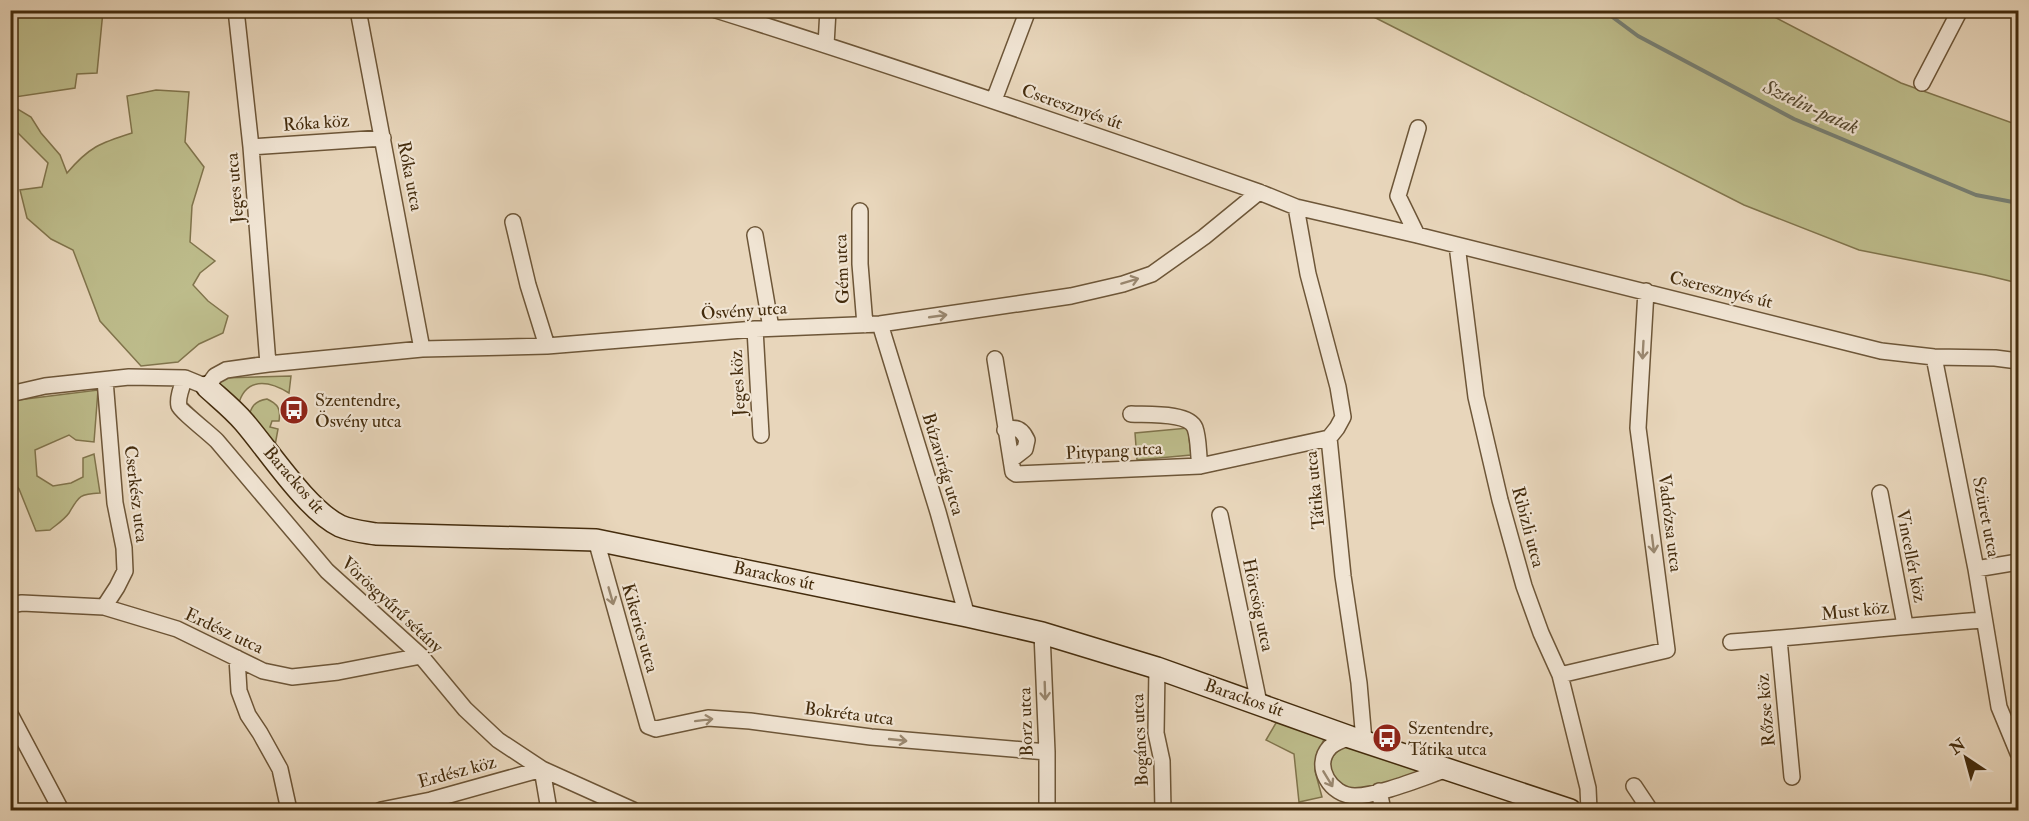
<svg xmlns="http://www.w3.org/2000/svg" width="2029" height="821" font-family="'IM FELL Double Pica',serif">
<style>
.green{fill:#bdbc8b;stroke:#80744c;stroke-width:1.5}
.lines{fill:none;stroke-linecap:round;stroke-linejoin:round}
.stream{stroke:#777f73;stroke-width:4}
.street-casing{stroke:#6d5638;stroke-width:18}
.secondary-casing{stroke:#442c0d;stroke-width:24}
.street{stroke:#f0e4d3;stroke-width:15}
.secondary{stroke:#f0e4d3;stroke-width:21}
.oneway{stroke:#9a8870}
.labels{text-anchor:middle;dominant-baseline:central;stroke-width:4.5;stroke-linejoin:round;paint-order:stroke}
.street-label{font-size:18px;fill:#442c0d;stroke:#f0e4d3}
.poi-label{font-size:18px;fill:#442c0d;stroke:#f0e4d3;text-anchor:start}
.water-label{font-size:20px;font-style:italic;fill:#55482f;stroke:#f0e4d3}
</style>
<rect width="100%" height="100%" fill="#e8d6bb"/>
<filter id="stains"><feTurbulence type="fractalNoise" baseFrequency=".00333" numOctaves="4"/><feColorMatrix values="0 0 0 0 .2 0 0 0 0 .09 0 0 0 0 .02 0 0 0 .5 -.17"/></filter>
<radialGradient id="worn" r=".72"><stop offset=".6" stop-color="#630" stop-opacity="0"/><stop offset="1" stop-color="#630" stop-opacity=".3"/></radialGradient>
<path class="green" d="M11,10L103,11L97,73L77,74L75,88L15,97L13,90L11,89Z
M1362,11H1763L1901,83L2018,125V283L1985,275L1859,250L1744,205Z
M156,90L189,92L185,142L204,167L192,206L190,242L215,261L200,273L193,285L208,301L228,316L223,333L199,344L178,362L141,366L100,321L73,250L51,239L27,218L20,190L42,187L48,163L11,126V118L16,108L31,117L41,133L60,155L67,173C89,147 100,143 132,133L127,96Z
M291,376L289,393C268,380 245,377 238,406L225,394L218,382L222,378Z
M98,390L94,442L76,440L69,435L35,450L37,476L53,486L71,483L83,477V458L94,454L100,493C79,494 79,496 69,513C64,520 56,525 50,530L36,531L19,489L11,479L10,401Z
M267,399C278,404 281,409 279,421H272L270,427L278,429L274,451L248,419C251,407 254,401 267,399Z
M1188,428L1191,455L1137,460L1135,433Z
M1280,716L1327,733L1316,756L1315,771L1322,797L1299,802L1294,754L1266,740Z
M1344,747L1355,748L1426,772L1370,789L1348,791L1329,776C1328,761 1331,755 1344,747Z"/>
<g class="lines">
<path class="stream" d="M1603,10L1638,36L1794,119L1976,195L2018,203"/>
<g class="street-casing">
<path id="street" d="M236,10L251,147L268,364
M358,10L422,349
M716,10C898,67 1078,129 1259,192L1296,207L1417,235L1881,351L1934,357L1995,358L2018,361
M826,45L828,10
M1922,83L1960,10
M994,100L1028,10
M251,147L383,138
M1296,207L1308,274L1338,387L1343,417L1337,428L1329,438L1343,576L1359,683L1364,741
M860,211V264L865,325
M513,222L528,285L547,346
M755,235L771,328
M1417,235L1398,196L1418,128
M1457,245L1476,397L1500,500L1524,586L1541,633L1560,675L1588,788L1589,810
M880,324L938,512L967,616
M755,329L761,435
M1934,357L1976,569L1999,707L2018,753
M995,359L1013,472L1016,474L1200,466L1329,438
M185,378C182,386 177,398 179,406C180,410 211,435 217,441L327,571L421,656L465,709L498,740L542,769L633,810
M10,394L45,386L129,377L185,378L207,387L215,376L226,370L268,364L422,349L547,346L755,329L880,324L1071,296L1123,284L1152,274L1204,237L1259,192
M1131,414C1146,415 1189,412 1195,428C1199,439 1198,454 1200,466
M1005,430C1016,426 1022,429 1027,440L1025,449L1011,460
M1880,493L1905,625
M1220,515L1259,703
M596,540L648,726L656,729L708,718L750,721L871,737L1047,752
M1976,569L2018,562
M10,605L22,603L104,607L177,629L263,671L292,677L338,672L421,656
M104,607L117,587L125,571L124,548L115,503L105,380
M1042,633L1047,752V810
M1779,639L1792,777
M1731,642C1816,636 1899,626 1984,620
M237,658L239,691L248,715L260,733L280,769L289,810
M1157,668L1156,733L1162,761L1163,810
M1560,675L1667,650L1638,428L1646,291
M10,714L61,810
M1350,737C1344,740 1335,742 1330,747C1312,766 1331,796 1355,796C1378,796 1424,777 1448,769
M1634,786L1650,810
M1379,791L1383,810
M381,810L431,800L542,769L549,810"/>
</g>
<g class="secondary-casing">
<path id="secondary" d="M207,387C219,398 233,409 244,422C269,451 307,510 340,526C352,531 364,532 376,534L596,540L967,616L1042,633L1157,668L1350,737L1570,810"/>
</g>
<use href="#street" class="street"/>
<use href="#secondary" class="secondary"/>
</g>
<defs><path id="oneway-shaft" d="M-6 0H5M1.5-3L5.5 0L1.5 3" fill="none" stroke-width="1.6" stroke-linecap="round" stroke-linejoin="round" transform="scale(1.5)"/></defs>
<g class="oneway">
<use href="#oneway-shaft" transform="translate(1130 281) rotate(-17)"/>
<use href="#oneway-shaft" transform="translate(938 316) rotate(-8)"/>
<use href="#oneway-shaft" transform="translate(1643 350) rotate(93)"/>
<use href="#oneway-shaft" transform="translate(1653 544) rotate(83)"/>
<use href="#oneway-shaft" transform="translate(611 596) rotate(74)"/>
<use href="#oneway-shaft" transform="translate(1045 691) rotate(88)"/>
<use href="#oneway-shaft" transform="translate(704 720) rotate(-7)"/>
<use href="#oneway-shaft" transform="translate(898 740) rotate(6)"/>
<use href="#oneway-shaft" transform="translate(1328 779) rotate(59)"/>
</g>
<defs>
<g id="bus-disc" transform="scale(1.5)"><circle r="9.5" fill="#8f2418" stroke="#f0e4d3"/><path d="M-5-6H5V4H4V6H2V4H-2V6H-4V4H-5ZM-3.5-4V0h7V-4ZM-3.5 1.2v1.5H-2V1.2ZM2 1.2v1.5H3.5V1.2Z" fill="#fff"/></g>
</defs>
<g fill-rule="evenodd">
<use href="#bus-disc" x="294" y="410"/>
<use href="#bus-disc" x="1387" y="738"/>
</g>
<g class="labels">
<g class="street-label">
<text transform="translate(1072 107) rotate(19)">Cseresznyés út</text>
<text transform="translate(316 123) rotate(-4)">Róka köz</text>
<text transform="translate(410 176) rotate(79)">Róka utca</text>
<text transform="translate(235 188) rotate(-95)">Jeges utca</text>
<text transform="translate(842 269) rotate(-92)">Gém utca</text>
<text transform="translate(1721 290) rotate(14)">Cseresznyés út</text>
<text transform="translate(744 311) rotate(-4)">Ösvény utca</text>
<text transform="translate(738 383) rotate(-93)">Jeges köz</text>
<text transform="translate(1114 451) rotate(-3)">Pitypang utca</text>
<text transform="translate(943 464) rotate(73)">Búzavirág utca</text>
<text transform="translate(294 480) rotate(49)">Barackos út</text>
<text transform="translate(1315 490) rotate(-96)">Tátika utca</text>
<text transform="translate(136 494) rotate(83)">Cserkész utca</text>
<text transform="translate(1986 517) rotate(79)">Szüret utca</text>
<text transform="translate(1670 523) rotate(83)">Vadrózsa utca</text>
<text transform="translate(1528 527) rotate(75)">Ribizli utca</text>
<text transform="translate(1911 556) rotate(79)">Vincellér köz</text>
<text transform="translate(774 576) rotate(12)">Barackos út</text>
<text transform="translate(392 605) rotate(43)">Vörösgyűrű sétány</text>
<text transform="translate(1258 605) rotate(78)">Hörcsög utca</text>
<text transform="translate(1855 611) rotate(-6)">Must köz</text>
<text transform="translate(640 628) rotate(74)">Kikerics utca</text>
<text transform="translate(224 631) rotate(25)">Erdész utca</text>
<text transform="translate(1244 698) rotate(19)">Barackos út</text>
<text transform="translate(1766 710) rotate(-95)">Rőzse köz</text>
<text transform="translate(849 714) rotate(7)">Bokréta utca</text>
<text transform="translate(1026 722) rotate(-92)">Borz utca</text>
<text transform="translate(1140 740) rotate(-93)">Bogáncs utca</text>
<text transform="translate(457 772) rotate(-15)">Erdész köz</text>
</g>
<g class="poi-label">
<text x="315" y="400">Szentendre,<tspan x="315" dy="21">Ösvény utca</tspan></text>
<text x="1408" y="728">Szentendre,<tspan x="1408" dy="21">Tátika utca</tspan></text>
</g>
<g class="water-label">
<text transform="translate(1811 107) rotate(25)">Sztelin-patak</text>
</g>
</g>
<rect width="2029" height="821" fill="none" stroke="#e8d6bb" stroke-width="36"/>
<rect x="12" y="12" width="2005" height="797" fill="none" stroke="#442c0d" stroke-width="3"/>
<rect x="18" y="18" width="1993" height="785" fill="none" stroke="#442c0d" stroke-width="1.5"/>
<g transform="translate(1966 758) rotate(324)" stroke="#f0e4d3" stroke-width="4.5" paint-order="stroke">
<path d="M0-4.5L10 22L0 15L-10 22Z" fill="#442c0d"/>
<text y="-9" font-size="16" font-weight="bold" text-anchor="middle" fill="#442c0d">N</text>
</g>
<rect width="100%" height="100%" filter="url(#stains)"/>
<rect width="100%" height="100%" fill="url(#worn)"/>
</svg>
